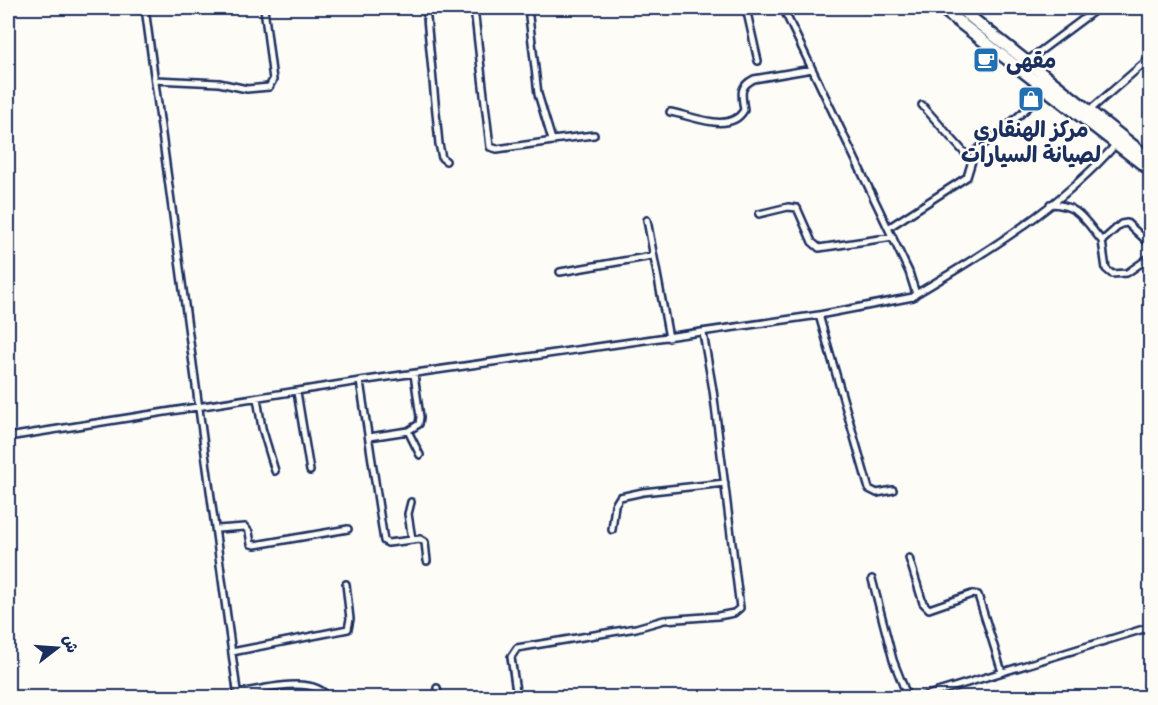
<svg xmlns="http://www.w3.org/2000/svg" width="1158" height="705" font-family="'Patrick Hand','Playpen Sans Arabic',sans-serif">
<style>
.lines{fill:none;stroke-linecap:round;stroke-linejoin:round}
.street-casing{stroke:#1b2f5e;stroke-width:10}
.highway-casing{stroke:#1b2f5e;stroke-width:15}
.street{stroke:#fdfcf7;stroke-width:5}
.highway{stroke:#fdfcf7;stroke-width:10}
.labels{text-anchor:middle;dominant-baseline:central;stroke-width:5;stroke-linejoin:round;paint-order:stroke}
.poi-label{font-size:22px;font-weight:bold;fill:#1b2f5e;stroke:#fdfcf7;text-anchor:start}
</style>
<rect width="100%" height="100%" fill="#fdfcf7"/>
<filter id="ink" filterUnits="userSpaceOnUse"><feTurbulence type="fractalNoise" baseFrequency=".0167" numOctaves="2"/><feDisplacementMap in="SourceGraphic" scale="12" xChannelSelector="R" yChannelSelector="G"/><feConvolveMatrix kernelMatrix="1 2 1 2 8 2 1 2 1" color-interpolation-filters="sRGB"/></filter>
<g filter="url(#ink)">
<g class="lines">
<g class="street-casing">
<path id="street" d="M145,8L238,698
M426,8L439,144L442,158L446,161
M474,8L490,147L497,149L553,141
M528,8L538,94L552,140L594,135
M746,8L758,61
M1027,61L1098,8
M155,80L219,83L247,89L269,87L273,80L264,8
M922,105L970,159
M1090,110L1150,58
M670,112C691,115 730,135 744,110C742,95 738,87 754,79L812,69
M1050,204C1078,204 1085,221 1102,241L1121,224L1127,223L1150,244
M759,214L788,207L797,208L812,242L819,248L893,237
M647,220L669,338
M888,228L967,177L975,151L1002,131L1047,90
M1102,241L1106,269L1112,274L1127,273L1150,257
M560,272L652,256
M916,294C987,252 1062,206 1117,143
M819,315L869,489L877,493L893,490
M360,381L384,541L388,543L420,539L425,542L427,561
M297,392L310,471
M257,398L262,428L275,471
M408,431L420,455
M8,437L360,381L819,315L913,297L916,294L909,272L783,8
M369,437L408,431L419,424L420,417L414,374
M411,502L408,514L412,539
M217,529L245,527L249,532L251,544L255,545L348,529
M612,530L615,505L620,497L643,492L725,483
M909,558L923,603L929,609L972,594L978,595L1002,672
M872,579L893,660L908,698
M232,652L348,629L350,619L346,584
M437,688L439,698
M238,693C261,690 315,674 328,698
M517,698L511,657L517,648L636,628L664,620L718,616L734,613L740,608L713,390L703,333
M918,698L1150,627"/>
</g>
<g class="highway-casing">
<path id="highway" d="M941,8L1150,170
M959,8L1150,159"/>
</g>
<use href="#street" class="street"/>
<use href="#highway" class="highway"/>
</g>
</g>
<defs>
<g id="cafe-square" transform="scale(1.35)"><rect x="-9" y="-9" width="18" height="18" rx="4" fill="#1f6fb2" stroke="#fdfcf7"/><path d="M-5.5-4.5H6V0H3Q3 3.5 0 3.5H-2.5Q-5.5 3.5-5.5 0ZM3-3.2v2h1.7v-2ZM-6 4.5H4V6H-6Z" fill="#fff"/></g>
<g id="shop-square" transform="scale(1.35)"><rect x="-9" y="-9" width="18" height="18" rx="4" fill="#1f6fb2" stroke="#fdfcf7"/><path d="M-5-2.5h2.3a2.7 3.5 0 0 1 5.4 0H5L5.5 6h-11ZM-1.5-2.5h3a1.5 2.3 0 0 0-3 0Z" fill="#fff"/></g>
</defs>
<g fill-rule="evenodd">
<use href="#cafe-square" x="986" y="60"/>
<use href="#shop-square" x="1031" y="99"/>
</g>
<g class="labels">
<g class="poi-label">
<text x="1006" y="60">مقهى</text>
<text x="1031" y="129" text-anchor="middle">مركز الهنقاري<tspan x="1031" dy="25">لصيانة السيارات</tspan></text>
</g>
</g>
<rect width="1158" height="705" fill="none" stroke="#fdfcf7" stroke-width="30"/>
<rect x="15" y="15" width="1128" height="675" fill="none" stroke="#1b2f5e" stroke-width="2" filter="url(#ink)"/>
<g transform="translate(57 648) rotate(73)" stroke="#fdfcf7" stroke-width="4.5" paint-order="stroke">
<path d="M0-4.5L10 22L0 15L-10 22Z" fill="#1b2f5e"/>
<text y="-9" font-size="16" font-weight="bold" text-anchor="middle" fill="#1b2f5e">ش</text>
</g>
</svg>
